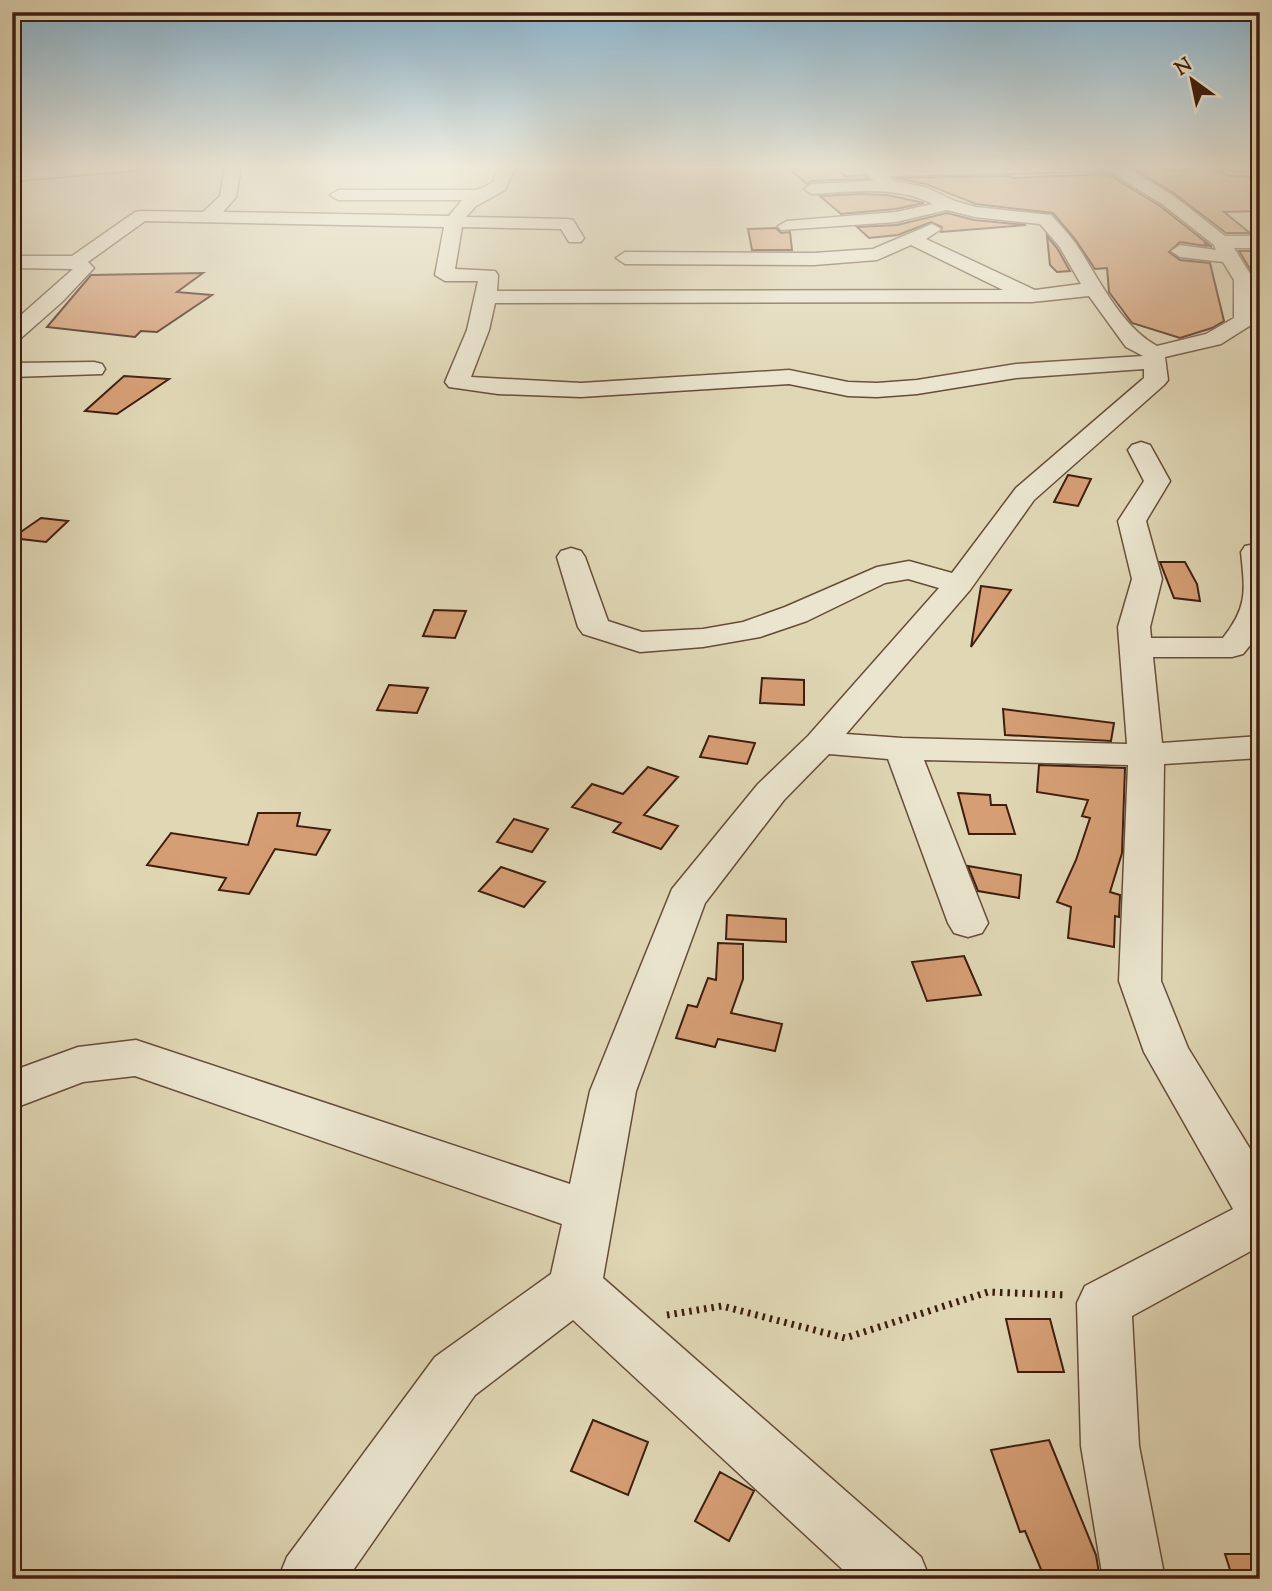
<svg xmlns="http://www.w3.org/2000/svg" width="1272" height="1591" font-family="'Sorts Mill Goudy',serif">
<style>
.building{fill:#d69e75;stroke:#3f1d0f;stroke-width:2}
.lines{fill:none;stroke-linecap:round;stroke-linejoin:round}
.minor-casing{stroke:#674c38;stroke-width:3}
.path{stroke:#3f1d0f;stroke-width:7;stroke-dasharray:2.5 5;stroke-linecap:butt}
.minor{fill:#ebe5cf;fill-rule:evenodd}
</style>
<rect width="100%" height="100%" fill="#e0d7b5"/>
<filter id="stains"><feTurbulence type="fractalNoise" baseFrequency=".00286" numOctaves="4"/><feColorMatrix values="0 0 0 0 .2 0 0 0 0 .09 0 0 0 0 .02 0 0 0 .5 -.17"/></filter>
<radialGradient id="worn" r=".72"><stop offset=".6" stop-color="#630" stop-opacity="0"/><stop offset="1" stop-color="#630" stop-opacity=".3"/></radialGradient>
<path class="building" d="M785,165H834L845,176L864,175L868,179L812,181L807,184Z
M1149,165L1170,170L1217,169L1229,176L1260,177V211L1224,212L1250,233H1226L1175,194L1130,166Z
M1108,174L1160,206L1212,247L1205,244L1206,246L1180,242L1169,252L1180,260L1210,263L1224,321L1212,328L1180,338L1132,323L1109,292L1107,268L1095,269L1075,239L1053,213L976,204L926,184L895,178L1009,176L1012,178Z
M859,194L888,195L924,203L896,209L841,214L820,196Z
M947,213L974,220L1026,225L941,232L942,227L931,222L898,235L869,238L857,227L897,225Z
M776,228L781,233L790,232L792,250H752L748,229Z
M1047,236L1057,248L1070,271L1057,272L1050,265Z
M1239,251H1260V306L1257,303L1256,279Z
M203,273L177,292L212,295L157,332L141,331L135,337L47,327L91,275Z
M124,376L169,379L117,414L85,411Z
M1068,475L1091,479L1078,506L1054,502Z
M41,518L68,521L46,542L12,538Z
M1160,562H1185L1197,584L1200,601L1174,598Z
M981,586L1011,590L971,647Z
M434,610L466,611L455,638L423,636Z
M762,678L804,680V705L760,703Z
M389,685L428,688L417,713L377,710Z
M1003,709L1114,723L1111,741L1005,735Z
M709,736L755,743L747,764L700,757Z
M1039,765L1125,768L1122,853L1110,892L1120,895L1119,917L1115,916L1114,947L1068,938L1071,907L1057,902L1076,860L1090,818L1082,816L1088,800L1037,792Z
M648,767L678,777L644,815L678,826L661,849L613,832L621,823L572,807L592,784L623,794Z
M958,793L990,795L991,805H1006L1015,834H969Z
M258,813H300L297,826L330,830L316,855L275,849L249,894L219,890L226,878L147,865L171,833L248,845Z
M514,819L548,829L532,852L497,842Z
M968,866L1021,875L1019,898L978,891Z
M501,867L545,882L524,907L479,891Z
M727,915L786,919V942L726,939Z
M718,943L743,944V979L731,1013L782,1024L775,1051L718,1039L715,1047L676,1038L688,1005L697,1007L708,978L716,980Z
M964,956L981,995L927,1001L912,962Z
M1006,1319H1050L1064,1372H1018Z
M593,1420L648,1442L628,1495L571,1471Z
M1049,1440L1096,1555L1100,1579H1045L1025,1531L1020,1532L991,1450Z
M720,1472L754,1491L729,1541L695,1521Z
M1225,1554H1260V1579H1233Z"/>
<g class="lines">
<g class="minor-casing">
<path id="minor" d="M77,165H145L137,170L12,181V171Z
M225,165H241L236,197L223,212L449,216L462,200H338L330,195L338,190H477L492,183L500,165H516L505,190L476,206L466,217L567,219L573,220L584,238L581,242H569L561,229L462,227L455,269L495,271L498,275L497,291L1003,290L911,245L877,260L814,265L625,264L616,258L625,252L814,253L873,249L932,224L941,229L926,239L1035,290L1081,284L1059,246L1040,224L975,217L947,210L896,222L781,230L778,226L787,221L896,212L933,204C894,185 854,192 812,194L804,189L812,184L874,181L858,165H876L880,168L918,165H1123L1174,196L1225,236H1260V248H1234L1254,280L1255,321L1251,325L1221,344L1165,357L1168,380L1164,385L1034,500L970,590L846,734L902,738L1127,744L1118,627L1132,579L1118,521L1144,481L1128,450L1132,445L1141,442L1150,445L1170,481L1146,521L1162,579L1150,627L1151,638H1223C1248,606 1245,591 1241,552L1245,546L1260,543V633L1243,654L1232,657H1153L1162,743L1260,736V758L1164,764L1161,981L1188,1048L1260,1165V1246L1132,1316L1139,1446L1165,1579H1103L1081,1446L1077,1303L1085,1286L1233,1209L1144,1052L1119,981L1128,765L924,760L988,923L982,933L968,937L954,933L948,923L888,759L829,754L784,800L705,903L636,1091L603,1278L921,1557L930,1579H853L573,1320L475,1395L347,1579H278L287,1557L435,1357L551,1274L562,1224L135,1076L83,1082L12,1109V1071L78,1047L136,1040L570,1184L590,1091L672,889L758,784L808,736L939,588L908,579L885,583L807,621L760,637L703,647L640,652L583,634L578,627L557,557L561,551L571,548L581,551L585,557L608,621L642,632L703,629L743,622L785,607L877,567L909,561L952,573L1016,488L1144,378V369L1016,378L917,394L877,397L848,396L789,384L581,397L498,394L449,387L445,382L467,330L478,281H445L435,275L444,227L145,221L88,262L94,268L63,301L20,339L12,340V323L73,269L12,268V256H72L135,212L141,211L203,212L220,196ZM1109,171L1162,204L1214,245L1216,250L1180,245L1171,251L1180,257L1223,262L1234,280V318L1206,334L1157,346C1120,326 1099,278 1076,244C1069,234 1060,225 1051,215L976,207L955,201L925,187L894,181L888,176ZM1089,296L1126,347L1143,356L1016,364L917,380L877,383L848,382L789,370L581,383L471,377L489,330L495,303L1032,302Z
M1220,165H1260V171L1228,170Z
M94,362L102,364L105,369L102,374L12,377V363Z"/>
</g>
<path class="path" d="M667,1315L722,1306L845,1338L988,1292L1066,1295"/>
<use href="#minor" class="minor"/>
</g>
<linearGradient id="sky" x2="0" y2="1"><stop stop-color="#87b6d3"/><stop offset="0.43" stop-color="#f1edde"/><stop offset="1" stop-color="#f1edde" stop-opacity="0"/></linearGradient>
<rect width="1272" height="388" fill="url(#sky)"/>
<rect width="1272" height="1591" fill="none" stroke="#e0d7b5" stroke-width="42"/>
<rect x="14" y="14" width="1244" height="1563" fill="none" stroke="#3f1d0f" stroke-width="3.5"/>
<rect x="21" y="21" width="1230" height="1549" fill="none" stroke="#3f1d0f" stroke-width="2"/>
<g transform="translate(1192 80) rotate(327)" stroke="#ebe5cf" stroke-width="5" paint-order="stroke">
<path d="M0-5L12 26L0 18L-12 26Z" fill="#3f1d0f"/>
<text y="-10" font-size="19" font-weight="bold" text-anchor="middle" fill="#3f1d0f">N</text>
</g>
<rect width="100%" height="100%" filter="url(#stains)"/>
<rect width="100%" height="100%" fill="url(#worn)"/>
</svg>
